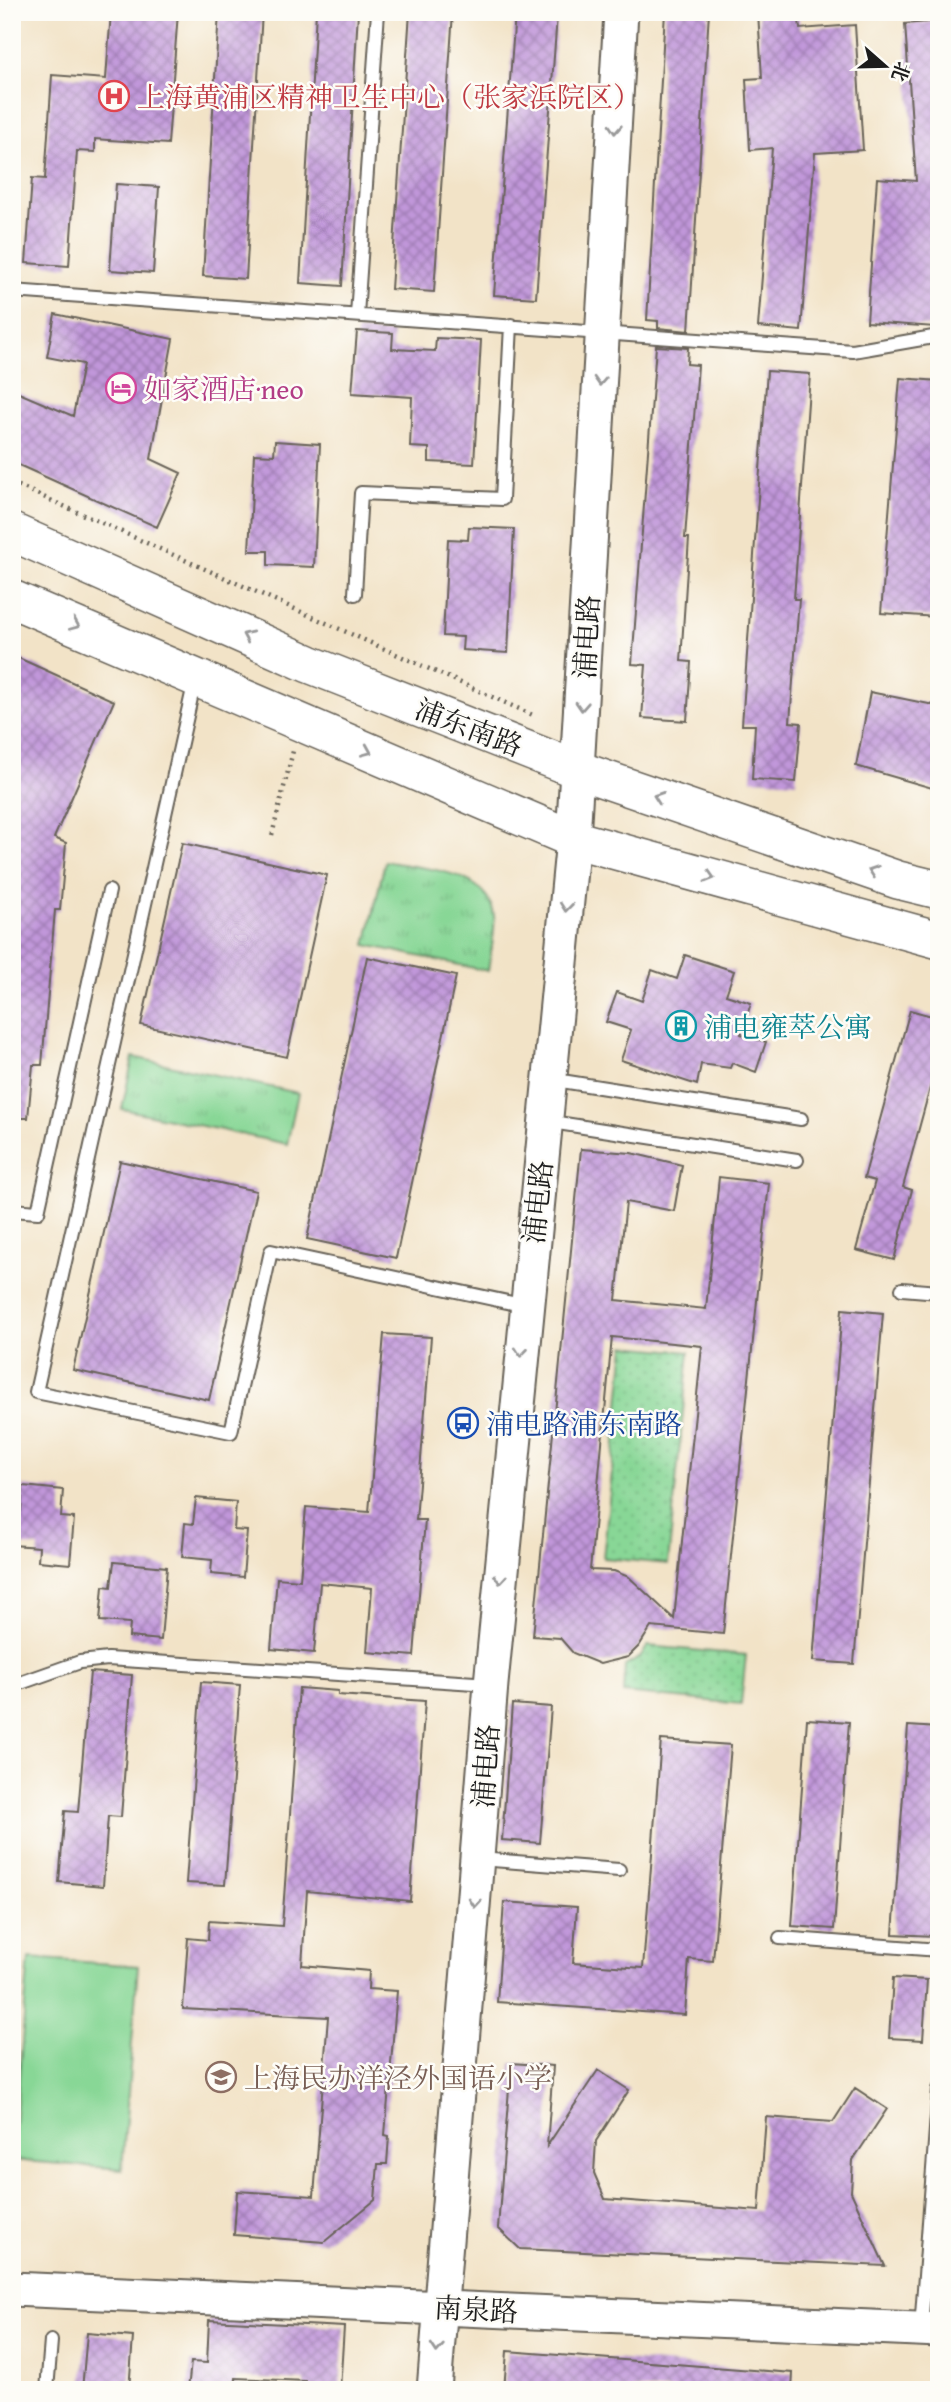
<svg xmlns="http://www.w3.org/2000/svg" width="951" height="2402" font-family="'Gentium Book Plus','Noto Serif SC',serif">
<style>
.grass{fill:url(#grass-tufts);stroke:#527a59;stroke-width:2}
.park{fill:url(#park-dots);stroke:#527a59;stroke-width:2}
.garden{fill:#88d796;stroke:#527a59;stroke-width:2}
.building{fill:url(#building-cross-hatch);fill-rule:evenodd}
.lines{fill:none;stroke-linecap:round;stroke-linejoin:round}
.lane-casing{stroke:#676258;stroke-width:16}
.secondary-casing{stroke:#676258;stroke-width:37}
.primary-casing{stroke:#676258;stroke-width:40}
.path{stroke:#676258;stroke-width:4.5;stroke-dasharray:2 5;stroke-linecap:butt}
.lane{stroke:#fff;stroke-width:12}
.secondary{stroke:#fff;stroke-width:33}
.primary{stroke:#fff;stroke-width:37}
.oneway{stroke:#999}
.labels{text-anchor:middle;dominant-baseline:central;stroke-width:5;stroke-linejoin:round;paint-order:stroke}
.health-label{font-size:28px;fill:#be3a42;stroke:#fdfcf7;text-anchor:start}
.hotel-label{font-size:28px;fill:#b23c85;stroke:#fdfcf7;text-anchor:start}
.street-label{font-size:28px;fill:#1c1c1c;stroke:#fdfcf7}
.culture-label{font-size:28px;fill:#0d838f;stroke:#fdfcf7;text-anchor:start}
.transit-label{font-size:28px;fill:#164399;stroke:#fdfcf7;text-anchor:start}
.education-label{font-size:28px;fill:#785e54;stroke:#fdfcf7;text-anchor:start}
</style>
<defs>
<pattern id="grass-tufts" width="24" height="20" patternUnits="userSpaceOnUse" patternTransform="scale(1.75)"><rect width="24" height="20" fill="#88d796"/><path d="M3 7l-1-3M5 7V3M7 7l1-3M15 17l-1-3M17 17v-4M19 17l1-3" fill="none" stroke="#75b881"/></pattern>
<pattern id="park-dots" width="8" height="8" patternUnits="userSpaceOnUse" patternTransform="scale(1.75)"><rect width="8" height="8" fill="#88d796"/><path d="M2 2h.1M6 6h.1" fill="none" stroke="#75b881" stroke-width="1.8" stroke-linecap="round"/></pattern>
<pattern id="building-cross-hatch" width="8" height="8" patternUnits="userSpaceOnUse" patternTransform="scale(1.75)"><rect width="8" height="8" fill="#c197da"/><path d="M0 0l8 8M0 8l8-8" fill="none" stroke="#9c7ab0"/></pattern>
</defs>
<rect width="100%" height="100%" fill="#fdfcf7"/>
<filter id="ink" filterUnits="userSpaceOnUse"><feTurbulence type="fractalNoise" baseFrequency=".0143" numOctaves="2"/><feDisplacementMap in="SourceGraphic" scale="14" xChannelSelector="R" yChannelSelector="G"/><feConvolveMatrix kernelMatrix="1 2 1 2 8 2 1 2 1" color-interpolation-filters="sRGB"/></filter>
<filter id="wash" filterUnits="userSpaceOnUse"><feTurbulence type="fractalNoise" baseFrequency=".00686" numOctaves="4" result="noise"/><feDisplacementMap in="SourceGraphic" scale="28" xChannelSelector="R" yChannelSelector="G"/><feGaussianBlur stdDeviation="1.57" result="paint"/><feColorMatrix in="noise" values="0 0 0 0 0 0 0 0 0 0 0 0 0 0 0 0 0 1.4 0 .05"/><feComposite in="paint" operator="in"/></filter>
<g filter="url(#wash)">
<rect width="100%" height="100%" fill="#f2e3c7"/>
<path class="grass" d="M385,861C422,869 488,869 494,916C496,933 490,954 488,971L366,945Z
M133,1057L298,1093L287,1144L122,1109Z"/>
<path class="park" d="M625,1346L689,1352L668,1564L603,1558Z
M648,1646L746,1655L741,1704L623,1693L625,1666L639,1658Z"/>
<path class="garden" d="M29,1958L138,1966L122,2169L12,2160Z"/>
<g id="blocks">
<path class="building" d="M111,12H178L168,144L95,139V152L77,151L69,266L26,263L32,178L45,179L52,75L106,79Z
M219,12H262L246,279L203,276Z
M316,12H358L342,286L300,283Z
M410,12H453L434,292L391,289Z
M665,12H709L689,331L658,328V321L647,320Z
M758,12H798L800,29L855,25L863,150L815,153L801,331L758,327L772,148L750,150L746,79L762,78Z
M515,13L557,16L536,298L494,295Z
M939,21V281L935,327L867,322L877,178L916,181L905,24Z
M116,184L159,187L153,273L110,270Z
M55,314L173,339L151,459L181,473L157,527L12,462V390L73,416L83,364L47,357Z
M357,331L393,333L392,349L435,351L436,338L481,340L474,464L429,462V448L410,447L412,397L352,393Z
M656,346L688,348L687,364L698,365L685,538H689L681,661L691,662L687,721L642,718L646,665L632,664Z
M767,371L810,374L794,599H799L790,722L801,723L796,782L752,779L755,725H742Z
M900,378L939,381L936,617L881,613Z
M275,441L320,444L314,567L268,565V551H249L254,454L274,455Z
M469,527L514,529L508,653L462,650L463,637L443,636L448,539L468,540Z
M12,655L114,701L54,838L66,843L60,910H55L42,1065H33L28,1118H12Z
M870,692L939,706V790L856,766Z
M182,843L327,875L287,1057L141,1025Z
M685,955L734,971L726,995L751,1003L741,1034L766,1042L756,1072L732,1063L730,1068L701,1064L697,1085L621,1060L631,1030L606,1022L617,992L642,1001L652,970L677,979Z
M367,957L456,976L396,1258L307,1239Z
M910,1010L939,1018V1055L903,1187L912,1190L894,1260L856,1250L875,1181L864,1178Z
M581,1149L631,1153L682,1165L674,1211L626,1202L616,1300L706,1309L719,1177L769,1183L723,1634L651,1627L639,1646L628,1657L600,1664L573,1653L560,1638L533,1636ZM612,1337L702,1346L674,1619L629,1577L614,1571L590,1570Z
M120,1161L256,1191L209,1400L73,1370Z
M842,1309L883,1313L854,1664L813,1661Z
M384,1334L431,1337L416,1520H425L414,1656L367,1652L372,1588L320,1583L314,1653L271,1649L277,1578L300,1580L306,1507L369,1512Z
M23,1486L63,1490L61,1517L74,1518L70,1564L38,1561L39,1547L12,1545V1510L21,1511Z
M196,1498L236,1502L234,1530L247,1531L243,1577L211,1574L212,1560L182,1557L185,1523L193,1524Z
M114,1562L167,1567L161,1640L129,1637L130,1623L100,1621L103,1586L111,1587Z
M90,1672L132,1675L121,1817L108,1816L103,1886L59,1882L65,1811L78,1812Z
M201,1682L240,1685L225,1885L186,1883Z
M299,1688L338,1691V1695L425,1701L410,1901L307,1891L302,1965L369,1971L368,1989L397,1991L385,2135L389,2136L387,2164H378L375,2200L324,2242L234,2235L237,2191L314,2196L328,2017L183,2009L188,1938L208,1940L209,1921L282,1926Z
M512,1704L551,1707L540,1843L502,1840Z
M807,1719L849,1722L834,1929L792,1926Z
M908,1726L939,1728V1872L934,1936L893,1934Z
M661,1740L731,1745L713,1961L689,1959L685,2015L497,2002L504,1902L577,1907L573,1963L643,1968Z
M893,1978L927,1980L923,2040L889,2038Z
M511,2063L553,2066L547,2146L598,2070L629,2090L596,2141L594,2173L605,2199L759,2211L766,2117L833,2122L855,2088L887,2109L853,2160L851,2192L885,2266L520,2249L498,2228Z
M209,2320L344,2327L340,2390H305V2381L236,2378L235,2390H188L191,2362L207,2363Z
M87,2333L133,2337L129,2390H82Z
M507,2351L793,2373L792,2390H504Z"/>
</g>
</g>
<g filter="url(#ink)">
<use href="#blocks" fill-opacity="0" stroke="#676258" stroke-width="2"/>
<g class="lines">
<g class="lane-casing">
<path id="lane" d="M12,291L853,351L939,336
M357,315L378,12
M355,594L361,493L502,499L511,325
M195,680L36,1392L231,1432L271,1251L526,1306
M549,1079L801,1119
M545,1121L797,1160
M12,1210L38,1212L109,891
M902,1289L939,1292
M12,1686L80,1662L108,1659L490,1684
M479,1859L619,1870
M780,1938L939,1950
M921,2329L939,2089
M47,2390L51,2341"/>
</g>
<g class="secondary-casing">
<path id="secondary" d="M12,2289L939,2330
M434,2390L491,1684L573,839L621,12"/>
</g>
<g class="primary-casing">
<path id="primary" d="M12,532L309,664L578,770L898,880L939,890
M12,599L573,839L939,940"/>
</g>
<path class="path" d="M12,483L535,716
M272,835L293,751"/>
<use href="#lane" class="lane"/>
<use href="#secondary" class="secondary"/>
<use href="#primary" class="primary"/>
</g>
<defs><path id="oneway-chevron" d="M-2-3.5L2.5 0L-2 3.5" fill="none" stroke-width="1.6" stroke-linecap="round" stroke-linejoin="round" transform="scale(1.75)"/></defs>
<g class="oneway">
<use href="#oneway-chevron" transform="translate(615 129) rotate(93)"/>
<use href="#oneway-chevron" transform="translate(600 381) rotate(93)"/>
<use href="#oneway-chevron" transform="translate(75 625) rotate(23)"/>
<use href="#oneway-chevron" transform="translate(247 636) rotate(-156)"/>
<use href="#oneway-chevron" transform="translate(582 706) rotate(93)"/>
<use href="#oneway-chevron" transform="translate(367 751) rotate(23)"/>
<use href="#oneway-chevron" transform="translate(658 797) rotate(-161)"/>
<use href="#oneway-chevron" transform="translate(873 871) rotate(-161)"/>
<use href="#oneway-chevron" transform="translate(710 877) rotate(16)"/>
<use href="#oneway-chevron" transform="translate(566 907) rotate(96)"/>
<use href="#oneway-chevron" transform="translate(521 1352) rotate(96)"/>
<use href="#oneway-chevron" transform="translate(500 1579) rotate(95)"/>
<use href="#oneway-chevron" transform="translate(475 1903) rotate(95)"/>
<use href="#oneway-chevron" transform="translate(437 2348) rotate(94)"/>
</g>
</g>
<defs>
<g id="hospital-ring" transform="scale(1.575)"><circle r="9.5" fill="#fdfcf7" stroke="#e0444e" stroke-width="1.5"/><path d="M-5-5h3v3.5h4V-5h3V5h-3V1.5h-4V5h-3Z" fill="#e0444e"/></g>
<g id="hotel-ring" transform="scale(1.575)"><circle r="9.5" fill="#fdfcf7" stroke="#d1479c" stroke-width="1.5"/><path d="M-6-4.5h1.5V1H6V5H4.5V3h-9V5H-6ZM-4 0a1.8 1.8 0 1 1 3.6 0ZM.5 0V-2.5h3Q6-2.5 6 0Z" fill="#d1479c"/></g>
<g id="building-ring" transform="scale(1.575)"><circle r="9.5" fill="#fdfcf7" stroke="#0f9aa8" stroke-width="1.5"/><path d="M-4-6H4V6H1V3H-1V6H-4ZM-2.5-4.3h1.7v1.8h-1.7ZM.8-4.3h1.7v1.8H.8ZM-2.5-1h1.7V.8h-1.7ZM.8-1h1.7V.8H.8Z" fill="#0f9aa8"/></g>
<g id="bus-ring" transform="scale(1.575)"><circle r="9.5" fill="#fdfcf7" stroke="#1a4fb4" stroke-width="1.5"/><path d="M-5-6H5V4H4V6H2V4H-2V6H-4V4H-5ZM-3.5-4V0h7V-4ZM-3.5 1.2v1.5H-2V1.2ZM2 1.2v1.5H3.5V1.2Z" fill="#1a4fb4"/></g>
<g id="school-ring" transform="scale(1.575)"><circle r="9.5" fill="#fdfcf7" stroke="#8d6e63" stroke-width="1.5"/><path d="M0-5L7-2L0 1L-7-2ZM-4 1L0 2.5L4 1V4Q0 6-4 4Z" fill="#8d6e63"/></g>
</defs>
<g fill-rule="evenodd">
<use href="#hospital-ring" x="114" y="96"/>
<use href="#hotel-ring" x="121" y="388"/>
<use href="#building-ring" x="681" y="1026"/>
<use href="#bus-ring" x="463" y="1423"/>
<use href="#school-ring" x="221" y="2077"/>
</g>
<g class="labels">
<g class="health-label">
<text x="137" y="96">上海黄浦区精神卫生中心（张家浜院区）</text>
</g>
<g class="hotel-label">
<text x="144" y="388">如家酒店·neo</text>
</g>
<g class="street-label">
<text transform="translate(586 637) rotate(-87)">浦电路</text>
<text transform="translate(469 727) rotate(21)">浦东南路</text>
<text transform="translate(537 1202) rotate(-84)">浦电路</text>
<text transform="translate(485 1766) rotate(-86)">浦电路</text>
<text transform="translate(476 2309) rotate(3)">南泉路</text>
</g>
<g class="culture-label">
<text x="704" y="1026">浦电雍萃公寓</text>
</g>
<g class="transit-label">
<text x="486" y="1423">浦电路浦东南路</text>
</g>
<g class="education-label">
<text x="244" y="2077">上海民办洋泾外国语小学</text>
</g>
</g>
<rect width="951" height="2402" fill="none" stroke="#fdfcf7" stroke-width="42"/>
<g transform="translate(885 66) rotate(110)" stroke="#fdfcf7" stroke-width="5" paint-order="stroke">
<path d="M0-5L12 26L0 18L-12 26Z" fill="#1c1c1c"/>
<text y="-10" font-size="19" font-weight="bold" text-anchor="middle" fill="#1c1c1c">北</text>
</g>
</svg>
